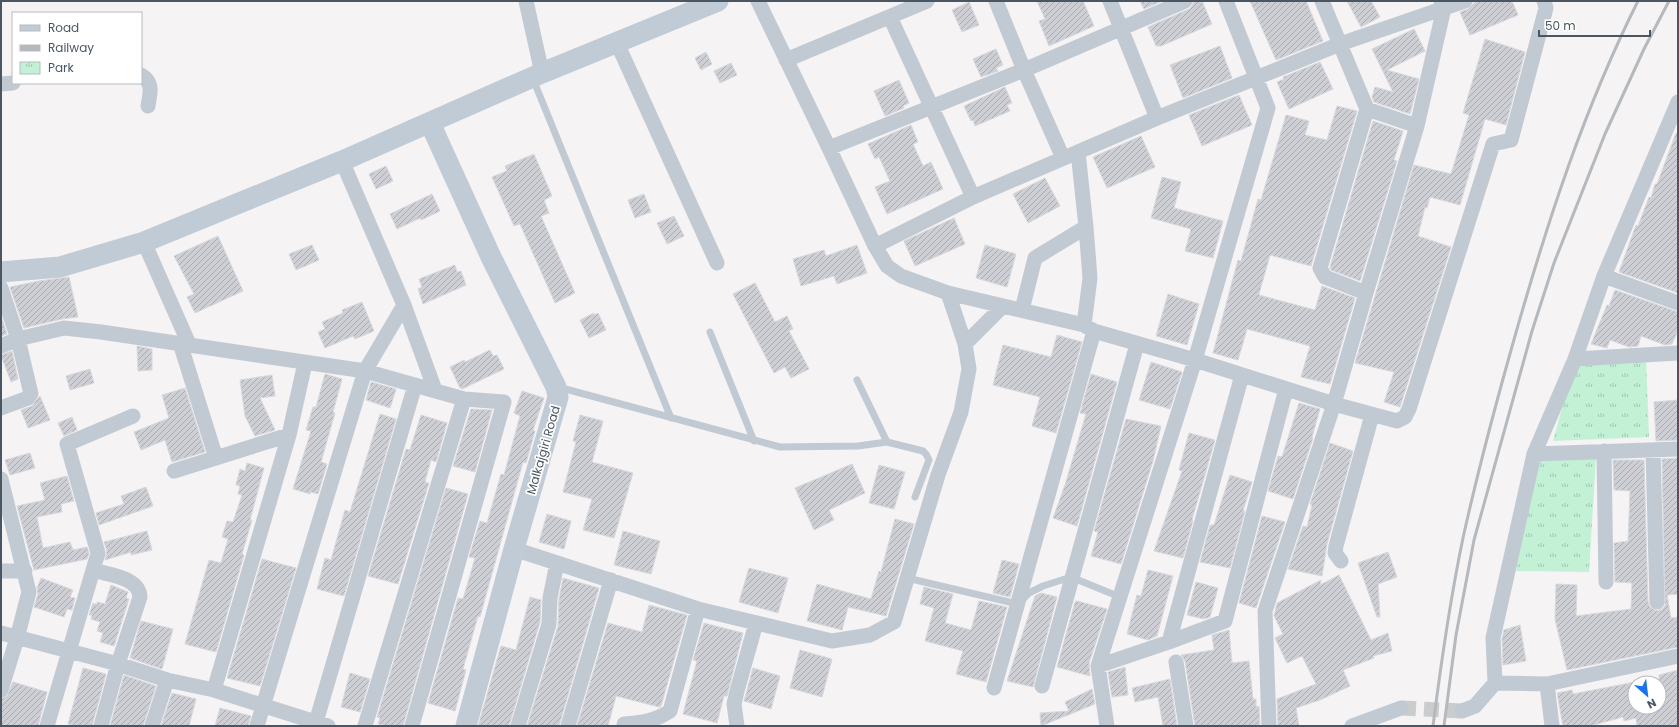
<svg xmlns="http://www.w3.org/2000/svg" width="1679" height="727" font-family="Poppins,sans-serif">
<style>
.park{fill:url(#park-tufts)}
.building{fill:url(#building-hatch);stroke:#d7d9de}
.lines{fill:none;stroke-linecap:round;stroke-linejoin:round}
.street-tunnel{stroke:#caccce;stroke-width:15;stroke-dasharray:15 8;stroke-linecap:butt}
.lane{stroke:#c1cad2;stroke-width:7}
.street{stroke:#c1cad2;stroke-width:15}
.secondary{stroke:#c1cbd6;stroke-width:21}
.rail{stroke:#b5b8bd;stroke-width:3}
.labels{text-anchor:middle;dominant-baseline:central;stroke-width:3.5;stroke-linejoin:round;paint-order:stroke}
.street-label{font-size:12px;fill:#4a5661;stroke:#fff}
</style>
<defs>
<pattern id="park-tufts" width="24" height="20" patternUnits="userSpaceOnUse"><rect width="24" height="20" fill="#c3f1d5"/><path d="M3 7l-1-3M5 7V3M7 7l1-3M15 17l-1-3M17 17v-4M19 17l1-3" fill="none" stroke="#a0c6b0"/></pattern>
<pattern id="building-hatch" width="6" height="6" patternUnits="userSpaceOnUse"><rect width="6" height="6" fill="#cdcfd5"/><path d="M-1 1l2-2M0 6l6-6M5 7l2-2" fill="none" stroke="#a8abb0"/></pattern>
</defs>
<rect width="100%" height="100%" fill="#f5f3f3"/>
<path class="park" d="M1646,358L1649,437L1553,441L1575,361Z
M1596,457L1589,572L1516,571L1538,459Z"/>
<path class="building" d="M1037,1H1083L1094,26L1049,46L1039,21L1045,19Z
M1140,1H1162L1144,9Z
M1194,1H1202L1212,24L1161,46H1156L1148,27L1189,9L1192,6Z
M1250,1H1306L1323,41L1276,60Z
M1347,1H1371L1380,17L1361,27Z
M1479,1H1512L1518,15L1470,35L1460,12L1468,9L1474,3Z
M969,2L979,25L962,32L952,10Z
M1414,29L1425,51L1387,70L1419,79L1410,114L1374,102L1372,97L1375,87L1393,92L1372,49Z
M1485,39L1525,52L1506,125L1485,119L1460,205L1430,197L1427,208L1425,207L1418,236L1451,247L1400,407L1384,402L1394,372L1355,363L1414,165L1451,174L1469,115L1463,113Z
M1220,46L1232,78L1183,98L1170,65Z
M996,49L1003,65L996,68L998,71L981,77L973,59Z
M706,52L712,64L701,70L695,58Z
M1320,62L1333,89L1289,109L1277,82L1284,79L1283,77Z
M731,63L737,75L720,83L714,71Z
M899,80L909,103L903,106L904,108L885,116L874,91Z
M1005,87L1012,103L1007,105L1010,111L975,126L973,120L971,121L964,106Z
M1239,95L1252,125L1202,146L1189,115Z
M1337,106L1357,111L1311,266L1270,255L1259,294V295L1315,310L1322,286L1355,298L1330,384L1301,377L1310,346L1247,329L1238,360L1213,353L1238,260L1241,261L1258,199L1261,200L1286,115L1309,121L1305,135L1327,140Z
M1373,121L1403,131L1394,160L1397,161L1360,281L1331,270L1330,267Z
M911,125L918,142L913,144L923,166L931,162L943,189L887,214L875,187L890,181L879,157L875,159L868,144Z
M1676,133L1678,134V293L1619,272L1636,225L1638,226L1649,197L1651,198L1655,184H1657Z
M1141,136L1155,167L1107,188L1093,157Z
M534,154L552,196L544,200L549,213L541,216L575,293L555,303L520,224L514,226L492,177L507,171L505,166Z
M386,166L393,181L376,189L369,174Z
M1162,177L1181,182L1174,208L1223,221L1213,258L1185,251L1191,229L1151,218Z
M1045,178L1060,206L1028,223L1013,194Z
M432,194L440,211L421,220L420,218L397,229L390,214Z
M644,194L651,212L635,218L628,200Z
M674,216L684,236L667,244L657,223Z
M954,218L965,244L915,266L904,241Z
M218,236L243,291L195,313L187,297L194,294L174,256Z
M312,245L319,260L296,270L289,254Z
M857,245L867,273L837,284L834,276L801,286L793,259L824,250L826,256Z
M985,245L1016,254L1007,287L976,278Z
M455,265L457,272L461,271L466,285L423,304L418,289L422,287L419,279Z
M69,277L78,317L62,319L24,328L10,287L39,281Z
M755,283L775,322L787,316L793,329L789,331L809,369L791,378L785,367L774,373L733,294Z
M1615,290L1678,312V330L1672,344L1665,345L1641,336L1638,346L1629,347L1610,340L1607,348L1591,344L1607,305L1609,306Z
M1168,294L1199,304L1187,345L1156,336Z
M362,302L374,331L355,339L353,336L325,348L318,332L325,329L322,322L343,313L342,310Z
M594,313V315L598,313L606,330L589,338L580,320Z
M1,316L7,334L1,336Z
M1057,335L1082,342L1056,433L1032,426L1040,397L993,385L1003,345L1051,357Z
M137,346L152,349V370L138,371Z
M490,350L493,356L497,355L504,369L462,389L460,388L450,367L464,360L465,362Z
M12,351L18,379L11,382L1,355Z
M1151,362L1182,372L1170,409L1139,400Z
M90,369L94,383L70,390L66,376Z
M325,374L342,379L333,412L335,413L321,462L327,464L318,494L311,492L310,494L293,489L311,431L306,430L313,407H316Z
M1091,374L1117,382L1077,526L1053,518L1065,485L1086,414L1080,413Z
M272,375L275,396L260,398L275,430L255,436L245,416L240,380Z
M371,382L396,389L390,408L366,400Z
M185,388L205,452L172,462L165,440L141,450L134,432L169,418L162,395Z
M522,391L544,398L533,430L535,431L526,463L523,462L480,617L478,616L463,669L466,670L455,711L428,703L458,598L463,599L475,558L469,557L480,521L487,523L501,474L504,475L520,416L514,413Z
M40,396L50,420L28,428L21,410L32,406Z
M1678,400V440L1656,441L1654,402Z
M1299,403L1320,409L1312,437L1313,438L1293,499L1268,491L1278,456L1282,457Z
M471,409L492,410L475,472L453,466Z
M380,414L396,419L344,596L317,589L325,558L331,560L345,510L350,512Z
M421,415L447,423L436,462L431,460L425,482L429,483L398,584L368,576L406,449L410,450Z
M580,415L603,421L592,462L633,473L614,538L583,530L592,499L563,492L576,442L573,441Z
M72,417L77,430L64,436L58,423Z
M1126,419L1161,426L1153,461L1121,564L1091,556L1098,532L1094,531Z
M1189,433L1215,440L1192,520L1193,521L1183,558L1154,551L1182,471L1179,470Z
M1330,443L1353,451L1327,544L1322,576L1288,569L1303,526L1307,527L1312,505L1310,504Z
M30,453L35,468L10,475L5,460Z
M1678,458V594L1667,595L1671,618L1678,617V647L1567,670L1555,619L1556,584L1577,585L1576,616L1631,609L1632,583L1615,582L1614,543L1628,541L1630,491L1614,490L1613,460H1644L1648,602L1650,607L1657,611L1662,609L1665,606L1662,459Z
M247,463L264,468L250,520H252L242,554L244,555L216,652L185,644L209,560L221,563L228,539L222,537L227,521L233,522L242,495L238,494L240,486L236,485L240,469L245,471Z
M852,464L865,493L829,510L834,520L814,530L795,488Z
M879,465L905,472L894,509L869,503Z
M1230,475L1252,482L1243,511H1245L1230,568L1200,562L1210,525H1214Z
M67,476L74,501L61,504L62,512L37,517L43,548L70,542L73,550L87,547L89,553L87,559L34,570L17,506L45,500L40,483Z
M146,487L153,506L99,525L96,513L124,504L121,496Z
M446,488L468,494L403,726H387L378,724L380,718L377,717Z
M547,514L571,521L564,549L539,542Z
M1262,516L1285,522L1256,608L1239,603Z
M895,519L914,524L886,616L848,607L842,630L807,621L817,584L871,599L879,571L881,572Z
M147,531L152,550L131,555V552L105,560L107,551L104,542Z
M623,531L660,541L651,574L614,565Z
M1388,552L1397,577L1378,584L1380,617H1377L1358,563Z
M262,559L296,568L260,686L227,678Z
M1002,560L1019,564L1010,597L993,593Z
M749,568L788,578L778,613L739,602Z
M1148,570L1173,576L1157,636L1148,640L1127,634L1137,595L1141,596Z
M1339,575L1371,640L1388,633L1392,651L1373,656L1374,658L1343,670L1350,686L1320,700L1296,708L1299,726H1278L1277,699L1316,684L1302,656L1287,663L1275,638L1283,634L1274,616L1277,603L1321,580L1320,585Z
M41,578L73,590L70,597L75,598L72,610L67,609L64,617L34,607L38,594L37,588Z
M563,578L599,588L559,726H527L558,626L559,599Z
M1196,582L1218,588L1210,617L1204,619L1187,615Z
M111,585L128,592L126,598L129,599L114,646L100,642L103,633L97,631L100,622L91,619L92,615H89L93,603L97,605V602L105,604Z
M924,587L953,594L945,623L971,630L979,601L1007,607L986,682L956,674L963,651L925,641L934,608L920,604Z
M1041,593L1057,597L1033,687L1007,681L1035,596Z
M530,597L541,600L540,622L509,726H478L501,646L516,650Z
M1077,601L1107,609L1089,663L1090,676L1057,667L1075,602Z
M649,605L687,615L661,706L659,707L616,696L608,726H577L608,623L642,632Z
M141,621L173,629L162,669L130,658Z
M704,623L743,633L727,696H724L717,723L683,714L697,661L693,660Z
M1520,625L1526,661L1503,665L1502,639L1504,630Z
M1229,630L1232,663L1249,661L1253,699H1256V707L1259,706L1260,726H1195L1185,661L1181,655L1214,650L1212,635Z
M800,650L832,659L822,697L790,688Z
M1125,667L1128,695L1112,697L1108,672Z
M83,668L106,674L92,726H77L68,724Z
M753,668L780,676L771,709L744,701Z
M1678,670V726H1637L1636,718L1624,721L1623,717L1590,726H1563L1557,693L1572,690L1573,694L1635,682V707H1659V675Z
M350,673L370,679L360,712L341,707Z
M124,675L156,686L143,726H110Z
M1170,679L1177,726H1163L1158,697L1135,702L1132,688Z
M13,682L47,692L38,726H1V699L7,696Z
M1092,689L1095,704L1041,726L1040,713L1069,711L1065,702Z
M172,693L196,699L189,726H161Z
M220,708L251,716L248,726H215Z"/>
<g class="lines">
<path class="street-tunnel" d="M1401,708L1462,711"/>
<path class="lane" d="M533,79L671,418
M710,332L754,441
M558,387L780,447L858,446L887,442L857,380
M887,442L923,451L926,454L929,460L915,497
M907,578L1018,604L1029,593L1043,586L1071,577L1120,597"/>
<path class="street" d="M526,1L542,73
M996,1L1024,70L1063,158
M1110,1L1157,118
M1322,1L1367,109L1417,126
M890,17L973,197
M617,43L717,263
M786,60L927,1
M141,75C154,83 150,93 148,106
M1,84L13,83
M829,148L1024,70L1185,1
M1078,152L1086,227L1090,278L1084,325
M144,242L189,344
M875,246L973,197L1157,118L1340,44L1465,1
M1604,276L1678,303
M1,288L18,339L31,394L28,398L1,408
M948,293L1084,325L1094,331L1195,360L1334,404L1397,421L1405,417L1409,409L1493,144L1511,140L1546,8L1544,1
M1366,293L1325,277L1320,268L1367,109
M404,305L435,390
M1022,310L1035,258L1086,227
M180,343L216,458
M965,344L1003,306
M1,346L18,339L64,328L101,332L365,371L464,399L365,726
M1575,359L1678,353
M1653,450L1657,602
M1604,451L1606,582
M1534,454L1678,449
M174,471L289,435
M1,479L29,592L17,638L1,690
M514,549L698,609L832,641L870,635L894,622L938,475L961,412L969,369L965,344L948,293L901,276L887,266L875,246L829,148L758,1
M1341,561L1335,553L1336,546L1372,415
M93,570C109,575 139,577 140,597L118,664L101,726
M1,571H25
M1,633L118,664L167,680L214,690L328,726
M1169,642L1242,375
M1176,662L1186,726
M1098,666L1169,642L1225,621L1286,389
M1495,683L1547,684L1678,656
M1547,684L1552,726
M1042,686L1137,344
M994,688L1094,331
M214,690L289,435L305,363
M1462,711L1475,706L1495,683L1493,638L1534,454L1575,359L1604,276L1678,102
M316,722L415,385
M624,724C642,723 655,721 670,711L698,609
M47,726L98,553L67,444L133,416
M152,726L167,680
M257,726L365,371L404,305L342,161
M412,726L504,402L464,399
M518,726L549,624L550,598L557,563
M568,726L611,580
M737,726L734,704L737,691L756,623
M1107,726L1098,666L1195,360L1268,108L1226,1
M1269,726L1265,611L1334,404L1366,293L1417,126L1444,8L1441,1
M1352,726L1401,708"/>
<path class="secondary" d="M430,123L491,257L556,387L558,397L514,549L466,726
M1,272L60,267L144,242L342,161L542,73L718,1"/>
<path class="rail" d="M1433,726C1441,663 1450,600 1463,538C1478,470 1496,403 1515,336C1548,220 1584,109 1638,1
M1444,726L1456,635L1474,540L1532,331L1554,263L1605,134L1644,49L1669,1"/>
</g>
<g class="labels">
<g class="street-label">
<text transform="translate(543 450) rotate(-74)">Malkajgiri Road</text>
</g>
</g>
<rect width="1679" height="727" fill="none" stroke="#4a5661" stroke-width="4"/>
<rect x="12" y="12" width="130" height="72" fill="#ffffff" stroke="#b7bbc0"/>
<rect x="20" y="25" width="20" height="6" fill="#c1cbd6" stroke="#b7bbc0"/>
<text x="48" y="32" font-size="12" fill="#4a5661">Road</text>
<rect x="20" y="45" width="20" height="6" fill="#b5b8bd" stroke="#b7bbc0"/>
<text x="48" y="52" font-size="12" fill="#4a5661">Railway</text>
<rect x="20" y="62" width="20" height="12" fill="url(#park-tufts)" stroke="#b7bbc0"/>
<text x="48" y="72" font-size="12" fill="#4a5661">Park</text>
<g transform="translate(1647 695) rotate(152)"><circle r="19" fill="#ffffff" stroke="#b7bbc0"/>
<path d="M0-3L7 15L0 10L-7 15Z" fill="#1a73e8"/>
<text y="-6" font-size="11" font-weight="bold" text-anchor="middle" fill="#4a5661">N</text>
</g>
<path d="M1539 30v6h111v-6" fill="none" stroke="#4a5661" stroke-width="2"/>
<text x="1545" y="30" font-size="12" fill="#4a5661" stroke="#ffffff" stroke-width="3" paint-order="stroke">50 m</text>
</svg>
